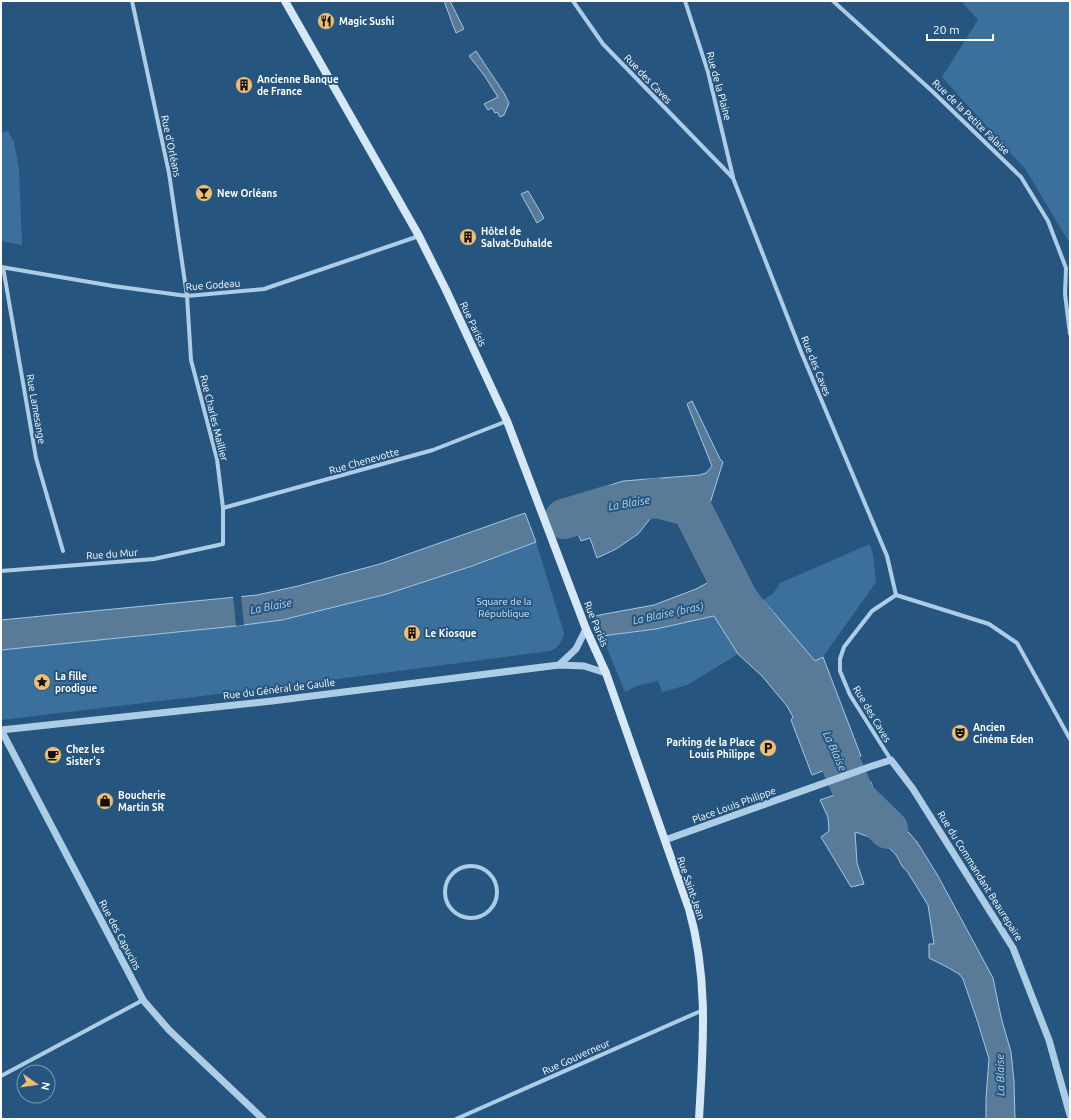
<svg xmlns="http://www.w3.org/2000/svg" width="1071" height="1120" font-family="Ubuntu,sans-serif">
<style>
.green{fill:#3b709d}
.water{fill:#597b98;stroke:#a1c8e6}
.pier{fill:#26567f}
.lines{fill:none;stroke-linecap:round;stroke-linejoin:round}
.river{stroke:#597b98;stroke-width:40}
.minor{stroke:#adcce6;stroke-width:4}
.tertiary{stroke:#adcce6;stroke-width:7}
.secondary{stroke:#d6e7f5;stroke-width:8}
.labels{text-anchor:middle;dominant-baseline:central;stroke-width:4;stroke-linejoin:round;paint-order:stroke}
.poi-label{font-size:10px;font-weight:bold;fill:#fff;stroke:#26567f;text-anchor:start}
.street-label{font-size:10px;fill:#fff;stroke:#26567f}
.park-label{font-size:10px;fill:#d0e4f5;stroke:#26567f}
.water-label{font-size:11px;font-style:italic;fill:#b8d6ed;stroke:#26567f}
</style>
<rect width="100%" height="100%" fill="#26567f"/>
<path class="green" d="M961,1H1070V244L1026,170L942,77L978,20Z
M8,131L14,142L19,169L22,245L1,241V133Z
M536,542L564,633C562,642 558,648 550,651L269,688L1,720V650L236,626L282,620L387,594L472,566Z
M870,544L873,554L876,582L823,657L815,662L763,600L773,594L780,583Z
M714,616L738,654L687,685L662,692L658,681L636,686L625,692L602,636L656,629Z"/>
<path class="water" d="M444,1H450L464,29L456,33Z
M476,51L504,93L509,103L504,115L500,117L497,112L495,113L492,108L488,110L484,104L498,97L484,75L469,56Z
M528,191L544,218L537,223L521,194Z
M692,401L720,459L723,462L706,516L709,522L687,532L675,512H658L657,510L638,534L616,549L597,558L590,538L581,541L578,534L569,533L558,502L623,481L700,475L706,473L712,466L687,404Z
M525,513L536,542L472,566L387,594L282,620L236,626L1,650V620L257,595L298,586L380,564Z
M744,581L763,600L815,661L823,657L861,756L812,775L791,720L793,717L787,706L762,676L738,654L714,616L656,629L602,636L594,616L654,605L696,589L709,582L713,589L716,588L715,586Z
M871,782L875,794L917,842L938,876L993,978L1001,1017L1011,1052L1014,1081L1015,1119H986V1098L989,1059L978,1023L963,979L959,974L947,967L929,958V944H934L928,905L907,871C901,867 900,861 896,855C886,842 869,837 855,832L857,863L864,884L851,887L821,837L829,831L828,817L820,800Z"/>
<path class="pier" d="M241,595L244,625L236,626L233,596Z"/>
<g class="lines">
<path class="river" d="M564,519L607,506L657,498L691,507L739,601L761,629
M818,713L826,730L856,798L888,829"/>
<path class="minor" d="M573,1L603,44L733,178L802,354L887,556L896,595
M685,1L708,72L733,177
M833,1L932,91L1021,177L1048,221L1066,268L1065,294L1070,334
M1,267L113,286L187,296L264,289L419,236
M3,267L36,458L63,551
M223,508L433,450L507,421
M1,571L154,559L223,544V508L217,459L191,360L187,296L169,173L132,1
M896,595L989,624L1017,643L1070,739
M891,760L850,695L840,671V659L844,647L872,611L896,595
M445 892a26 26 0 1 1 52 0a26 26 0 1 1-52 0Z
M1,1076L143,1000
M456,1119L703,1010"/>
<path class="tertiary" d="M559,665L576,649L586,629
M1,730L272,701L559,665L584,666L606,673
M1,730L143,1000L169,1030L263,1119
M665,840L872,766L891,760L913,789L1013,948L1049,1040L1070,1115"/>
<path class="secondary" d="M285,1L419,236L446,290L507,421L586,629L606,673L689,909C709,980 703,1047 699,1119"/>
</g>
<defs>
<g id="restaurant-disc" transform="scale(0.9)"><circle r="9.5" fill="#efbe72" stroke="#26567f"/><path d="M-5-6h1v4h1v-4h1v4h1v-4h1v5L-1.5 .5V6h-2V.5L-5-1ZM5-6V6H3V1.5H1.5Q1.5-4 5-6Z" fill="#111"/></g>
<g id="building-disc" transform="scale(0.9)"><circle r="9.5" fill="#efbe72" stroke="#26567f"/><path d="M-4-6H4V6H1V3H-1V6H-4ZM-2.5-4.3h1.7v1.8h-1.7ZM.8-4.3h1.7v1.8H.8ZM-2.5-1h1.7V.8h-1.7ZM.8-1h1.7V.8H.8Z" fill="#111"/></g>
<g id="bar-disc" transform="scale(0.9)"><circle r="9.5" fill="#efbe72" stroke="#26567f"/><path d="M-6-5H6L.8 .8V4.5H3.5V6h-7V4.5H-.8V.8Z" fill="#111"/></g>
<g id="sight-disc" transform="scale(0.9)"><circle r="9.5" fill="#efbe72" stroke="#26567f"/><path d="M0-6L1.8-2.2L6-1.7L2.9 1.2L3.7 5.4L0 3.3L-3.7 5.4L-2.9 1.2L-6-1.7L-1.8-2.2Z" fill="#111"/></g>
<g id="theatre-disc" transform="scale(0.9)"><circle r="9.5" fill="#efbe72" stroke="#26567f"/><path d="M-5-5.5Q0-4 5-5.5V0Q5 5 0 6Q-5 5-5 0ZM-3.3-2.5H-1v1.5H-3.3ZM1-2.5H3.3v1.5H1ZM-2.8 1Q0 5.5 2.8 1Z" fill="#111"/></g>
<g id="parking-disc" transform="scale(0.9)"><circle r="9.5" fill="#efbe72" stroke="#26567f"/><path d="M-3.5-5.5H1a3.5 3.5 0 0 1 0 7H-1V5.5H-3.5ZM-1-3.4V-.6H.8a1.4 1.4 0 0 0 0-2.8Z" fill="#111"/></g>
<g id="cafe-disc" transform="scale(0.9)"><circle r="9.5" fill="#efbe72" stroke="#26567f"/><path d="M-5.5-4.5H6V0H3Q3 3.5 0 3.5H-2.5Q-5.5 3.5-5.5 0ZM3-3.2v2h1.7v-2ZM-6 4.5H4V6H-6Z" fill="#111"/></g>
<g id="shop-disc" transform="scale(0.9)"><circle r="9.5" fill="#efbe72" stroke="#26567f"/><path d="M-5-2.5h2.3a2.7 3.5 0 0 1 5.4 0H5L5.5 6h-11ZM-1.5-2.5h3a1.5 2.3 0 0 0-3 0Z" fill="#111"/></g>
</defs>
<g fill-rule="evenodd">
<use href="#restaurant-disc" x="326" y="21"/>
<use href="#building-disc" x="244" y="85"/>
<use href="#bar-disc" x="204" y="193"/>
<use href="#building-disc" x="468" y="237"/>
<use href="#building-disc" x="412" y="633"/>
<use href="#sight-disc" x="42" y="682"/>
<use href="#theatre-disc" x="960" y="733"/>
<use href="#parking-disc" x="768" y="748"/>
<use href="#cafe-disc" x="53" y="755"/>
<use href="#shop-disc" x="105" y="801"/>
</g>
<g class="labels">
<g class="poi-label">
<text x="339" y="21">Magic Sushi</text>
<text x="257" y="79">Ancienne Banque<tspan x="257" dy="12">de France</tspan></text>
<text x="217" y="193">New Orléans</text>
<text x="481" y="231">Hôtel de<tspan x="481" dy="12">Salvat-Duhalde</tspan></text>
<text x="425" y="633">Le Kiosque</text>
<text x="55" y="676">La fille<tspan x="55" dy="12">prodigue</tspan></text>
<text x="973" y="727">Ancien<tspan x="973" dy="12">Cinéma Eden</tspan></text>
<text x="755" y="742" text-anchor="end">Parking de la Place<tspan x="755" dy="12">Louis Philippe</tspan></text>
<text x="66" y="749">Chez les<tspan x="66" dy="12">Sister's</tspan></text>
<text x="118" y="795">Boucherie<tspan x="118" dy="12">Martin SR</tspan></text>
</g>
<g class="street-label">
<text transform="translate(648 79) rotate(46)">Rue des Caves</text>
<text transform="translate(719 86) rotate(75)">Rue de la Plaine</text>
<text transform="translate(971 117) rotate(44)">Rue de la Petite Falaise</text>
<text transform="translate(171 146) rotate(78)">Rue d'Orléans</text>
<text transform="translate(213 285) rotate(-4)">Rue Godeau</text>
<text transform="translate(473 324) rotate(65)">Rue Parisis</text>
<text transform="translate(816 366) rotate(68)">Rue des Caves</text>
<text transform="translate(36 409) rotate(80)">Rue Lamesange</text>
<text transform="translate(214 418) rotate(76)">Rue Charles Maillier</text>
<text transform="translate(364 461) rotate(-16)">Rue Chenevotte</text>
<text transform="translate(112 554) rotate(-4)">Rue du Mur</text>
<text transform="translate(596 624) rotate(68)">Rue Parisis</text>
<text transform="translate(279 689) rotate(-7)">Rue du Général de Gaulle</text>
<text transform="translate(872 714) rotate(59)">Rue des Caves</text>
<text transform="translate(734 805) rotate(-20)">Place Louis Philippe</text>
<text transform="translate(980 876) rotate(58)">Rue du Commandant Beaurepaire</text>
<text transform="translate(691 888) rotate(71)">Rue Saint-Jean</text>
<text transform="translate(120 935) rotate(62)">Rue des Capucins</text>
<text transform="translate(576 1057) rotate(-24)">Rue Gouverneur</text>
</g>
<g class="park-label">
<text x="504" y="601">Square de la<tspan x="504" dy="12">République</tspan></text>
</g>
<g class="water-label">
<text transform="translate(629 503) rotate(-10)">La Blaise</text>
<text transform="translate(271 606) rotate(-11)">La Blaise</text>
<text transform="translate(668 613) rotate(-12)">La Blaise (bras)</text>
<text transform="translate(835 751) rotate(66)">La Blaise</text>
<text transform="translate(1000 1075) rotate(-91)">La Blaise</text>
</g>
</g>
<rect width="1071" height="1120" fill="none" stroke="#ffffff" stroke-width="4"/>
<g transform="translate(36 1084) rotate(103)"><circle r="19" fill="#26567f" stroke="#7d9ab2"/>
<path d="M0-3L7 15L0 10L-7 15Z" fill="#efbe72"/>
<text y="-6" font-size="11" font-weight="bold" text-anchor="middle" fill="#ffffff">N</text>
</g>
<path d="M927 34v6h66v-6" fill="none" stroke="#ffffff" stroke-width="2"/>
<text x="933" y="34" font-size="12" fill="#ffffff" stroke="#26567f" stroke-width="3" paint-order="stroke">20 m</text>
</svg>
